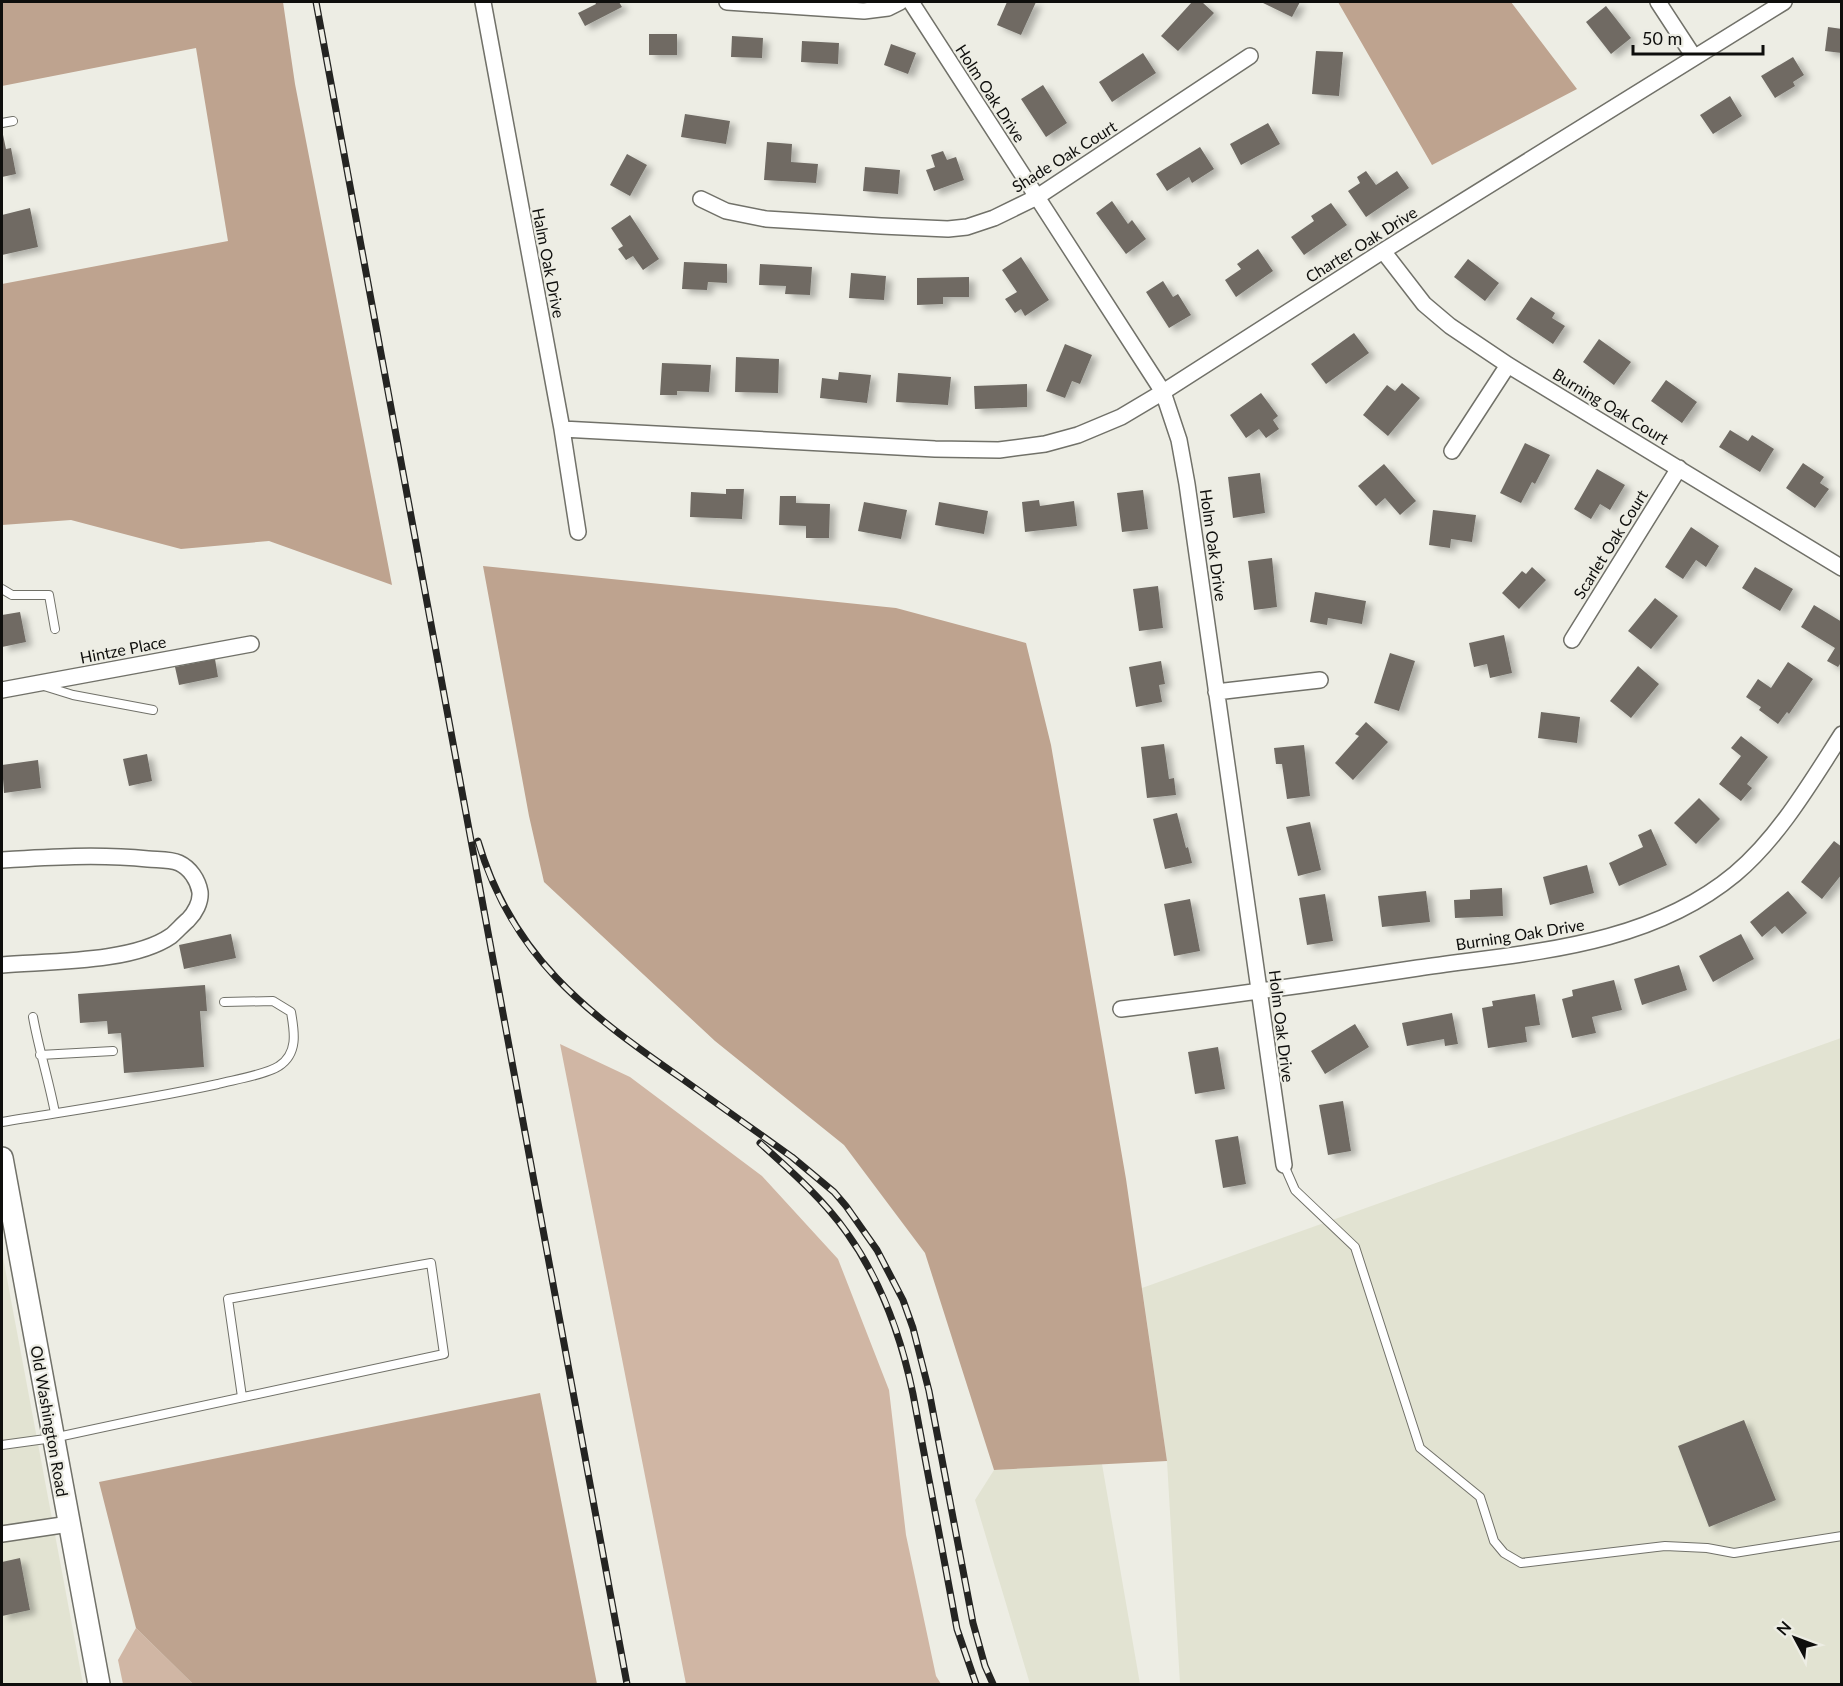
<svg xmlns="http://www.w3.org/2000/svg" width="1843" height="1686" font-family="Lato,sans-serif">
<style>
.built{fill:#e2e3d2}
.green{fill:#d0b6a4}
.forest{fill:#bea38f}
.building{fill:#6f6b64;filter:url(#shadow)}
.lines{fill:none;stroke-linecap:round;stroke-linejoin:round}
.lane-casing{stroke:#717169;stroke-width:10}
.street-casing{stroke:#717169;stroke-width:18}
.secondary-casing{stroke:#717169;stroke-width:24}
.lane{stroke:#fff;stroke-width:8}
.street{stroke:#fff;stroke-width:15}
.secondary{stroke:#fff;stroke-width:21}
.rail-casing{stroke:#242422;stroke-width:7}
.rail{stroke:#edede4;stroke-width:4.5;stroke-dasharray:14;stroke-linecap:butt}
.labels{text-anchor:middle;dominant-baseline:central;stroke-width:4.5;stroke-linejoin:round;paint-order:stroke}
.street-label{font-size:16px;fill:#0e0e0c;stroke:#edede4}
</style>
<defs>
<filter id="shadow"><feDropShadow dx="6" dy="4" stdDeviation="3" flood-color="#0004"/></filter>
</defs>
<rect width="100%" height="100%" fill="#edede4"/>
<path class="built" d="M1841,1038V1684H1180L1167,1461L1142,1288Z
M2,1252L83,1684H2Z
M1102,1464L1140,1684H1030L975,1500L994,1470Z"/>
<path class="green" d="M560,1044L630,1077L762,1176L838,1259L889,1390L906,1535L936,1676L941,1684H686Z
M136,1628L193,1684H123L118,1660Z"/>
<path class="forest" d="M2,2H283L295,84L392,585L269,541L181,549L71,520L2,525V284L228,241L196,48L2,86Z
M1338,2H1511L1577,89L1432,165Z
M483,566L896,608L1026,643L1051,745L1126,1179L1167,1461L994,1470L925,1253L844,1145L715,1041L544,882L529,816Z
M540,1393L597,1684H193L136,1628L99,1482Z"/>
<path class="building" d="M595,2H619L622,7L585,26L578,13L596,4Z
M1007,2H1036L1021,35L997,25Z
M1192,2H1202L1214,13L1178,51L1161,36Z
M1261,2H1300L1292,17Z
M1606,6L1631,38L1611,54L1586,22Z
M1828,27L1842,29V53L1825,51Z
M649,34H677V55H649Z
M732,36L763,38L762,58L731,57Z
M802,41L839,43L838,64L801,62Z
M891,44L916,53L908,74L884,65Z
M1316,51L1343,52L1339,96L1312,94Z
M1143,53L1156,73L1112,102L1099,82Z
M1793,57L1804,75L1793,82L1795,86L1775,98L1761,76Z
M1043,85L1067,123L1046,137L1021,99Z
M1730,96L1742,116L1713,134L1700,115Z
M685,114L730,121L726,144L681,137Z
M1268,123L1280,144L1241,165L1230,144Z
M2,130L6,149L11,148L16,174L2,177Z
M767,142L792,144L791,162L818,164L816,183L764,180Z
M1200,147L1214,169L1192,183L1189,177L1167,191L1156,174Z
M943,151L947,160L956,157L964,180L934,191L926,170L935,167L931,155Z
M627,154L647,165L630,196L610,185Z
M865,167L900,170L898,194L863,191Z
M1366,171L1376,185L1397,171L1409,188L1366,217L1348,191L1360,183L1357,177Z
M1112,201L1128,224L1132,220L1146,239L1126,254L1096,213Z
M1331,203L1347,225L1304,255L1291,237L1314,221L1311,216Z
M30,208L38,247L2,255V215Z
M630,215L659,259L643,270L633,256L626,260L618,249L623,246L611,228Z
M1258,249L1273,271L1236,297L1225,280L1241,269L1237,264Z
M1021,257L1049,300L1025,316L1021,309L1015,313L1005,299L1017,292L1002,270Z
M1468,259L1499,283L1485,301L1454,277Z
M684,262L727,264V283L708,282L707,290L682,289Z
M760,264L812,267L810,295L785,294L786,286L759,285Z
M851,273L886,276L884,300L849,298Z
M969,277V297H943V304L917,305V278Z
M1163,281L1173,297L1178,294L1191,315L1169,328L1146,292Z
M1531,297L1555,313L1552,318L1565,326L1553,344L1516,319Z
M1354,333L1369,353L1326,384L1311,364Z
M1599,339L1631,362L1614,385L1583,362Z
M1065,344L1092,355L1080,384L1072,381L1065,398L1046,391Z
M736,357L779,359L778,393L735,392Z
M662,363L711,365L709,392L677,391V395H660Z
M839,372L871,375L867,403L820,398L822,378L838,380Z
M898,373L951,377L948,405L896,402Z
M1666,380L1697,402L1682,423L1651,401Z
M1402,383L1420,398L1388,436L1363,415L1387,385L1395,391Z
M1027,384V407L975,409L974,386Z
M1261,393L1278,416L1273,420L1279,429L1266,438L1259,429L1246,438L1230,415Z
M1730,430L1748,441L1752,435L1774,449L1760,472L1719,447Z
M1525,443L1550,455L1535,484L1532,482L1521,503L1500,493Z
M1803,463L1824,477L1820,483L1829,489L1815,508L1786,488Z
M1384,464L1416,501L1400,515L1385,498L1376,506L1358,486Z
M1597,469L1625,485L1610,510L1600,504L1591,519L1574,509Z
M1260,473L1265,513L1233,518L1228,477Z
M726,489H744L742,519L690,517L691,492L726,494Z
M1143,490L1148,529L1122,532L1117,493Z
M780,496H796V503L830,504L829,538H806V526L779,525Z
M1039,500L1040,506L1074,501L1077,526L1025,532L1022,502Z
M864,502L907,510L901,539L858,531Z
M939,502L988,511L984,534L935,525Z
M1433,510L1476,515L1472,542L1451,539L1450,548L1429,545Z
M1691,527L1719,546L1706,567L1696,560L1683,579L1665,567Z
M1272,558L1277,607L1254,610L1248,561Z
M1532,567L1546,580L1519,609L1502,593L1522,571L1526,574Z
M1755,567L1793,589L1780,611L1742,588Z
M1158,586L1163,628L1139,631L1133,589Z
M1315,592L1366,601L1362,624L1328,618L1327,625L1310,622Z
M1655,598L1678,616L1651,649L1628,631Z
M1814,605L1842,622V661L1838,667L1827,661L1835,648L1801,627Z
M20,612L26,642L2,647V615Z
M1504,635L1512,673L1490,678L1487,664L1474,667L1469,643Z
M1390,653L1415,661L1399,711L1374,703Z
M215,659L218,677L179,685L175,667Z
M1161,661L1165,684L1159,685L1162,702L1136,707L1129,667Z
M1788,662L1813,679L1789,714L1787,712L1778,724L1759,710L1761,707L1746,697L1758,679L1771,688Z
M1638,666L1659,684L1631,718L1610,701Z
M1541,712L1580,717L1577,743L1538,738Z
M1366,722L1388,742L1353,780L1335,763L1359,736L1355,734Z
M1741,736L1768,757L1747,784L1752,788L1741,801L1719,784L1741,756L1731,748Z
M1164,744L1169,779L1174,778L1176,795L1147,798L1141,747Z
M1304,745L1310,796L1287,799L1282,764H1276L1274,748Z
M147,754L152,781L129,786L123,759Z
M38,760L41,788L4,793L2,765Z
M1699,798L1720,819L1696,844L1674,823Z
M1177,813L1186,848L1188,847L1192,863L1165,869L1153,819Z
M1310,822L1321,870L1298,876L1286,827Z
M1651,829L1667,865L1619,886L1609,863L1643,847L1638,835Z
M1834,841L1842,847V874L1822,899L1801,882Z
M1587,865L1594,893L1550,905L1543,877Z
M1502,888L1503,916L1455,918L1454,900L1470,899V890Z
M1426,891L1430,922L1382,927L1378,896Z
M1788,891L1807,913L1782,934L1775,926L1762,937L1750,922Z
M1325,894L1333,941L1307,945L1299,898Z
M1190,899L1200,951L1174,956L1164,904Z
M231,934L236,958L184,969L179,945Z
M1741,934L1754,959L1713,982L1699,956Z
M1679,965L1687,990L1642,1005L1634,979Z
M1614,980L1622,1010L1592,1017L1596,1033L1572,1038L1562,999L1573,996L1572,990Z
M205,985L207,1011H200L204,1067L124,1073L121,1033L108,1034L107,1021L80,1023L78,994Z
M1535,994L1540,1025L1525,1027L1527,1042L1488,1048L1482,1008L1493,1006L1492,1001Z
M1452,1013L1458,1044L1445,1046L1444,1039L1407,1046L1402,1023Z
M1355,1024L1369,1047L1325,1074L1311,1051Z
M1218,1047L1225,1089L1195,1094L1188,1052Z
M1343,1101L1351,1151L1328,1155L1319,1105Z
M1238,1136L1246,1184L1223,1188L1215,1140Z
M1744,1420L1776,1500L1709,1527L1678,1446Z
M20,1558L30,1610L2,1616V1562Z"/>
<g class="lines">
<g class="lane-casing">
<path id="lane" d="M2,123L13,121
M2,589L12,595H49L55,629
M44,686L73,695L153,710
M33,1017C39,1050 49,1081 55,1113
M40,1055L113,1051
M2,1122C74,1110 146,1100 218,1084C233,1080 268,1074 279,1066C299,1053 294,1030 291,1012L273,1001L224,1002
M1284,1165L1295,1190L1355,1247L1420,1448L1480,1497L1494,1541L1504,1553L1521,1563L1665,1546L1707,1548L1734,1553L1842,1536
M2,1445L53,1438L444,1354L431,1263L228,1299L242,1397"/>
</g>
<g class="street-casing">
<path id="street" d="M483,2L562,429L578,532
M727,2L864,11L888,8L900,2
M911,2L1163,392L1179,440L1187,484L1284,1165
M1658,2L1694,57
M701,199L726,211L766,219L881,226L948,229L967,227L994,218L1037,197L1250,56
M1383,251L1424,304L1450,326L1508,365L1842,568
M562,429L935,449L999,450L1045,444L1078,435L1121,417L1163,392L1383,251L1784,2
M1452,451L1508,365
M1572,640L1679,468
M2,690L251,644
M1216,692L1320,680
M2,860C50,857 99,854 148,859C157,860 170,859 179,863C190,868 198,880 200,892C201,902 195,913 188,920C182,925 177,931 171,936C132,963 49,961 2,965
M1121,1009C1220,997 1319,983 1418,968C1526,952 1646,948 1735,874C1779,837 1811,782 1842,734
M2,1534L69,1524"/>
</g>
<g class="secondary-casing">
<path id="secondary" d="M2,1158L99,1684"/>
</g>
<use href="#lane" class="lane"/>
<use href="#street" class="street"/>
<use href="#secondary" class="secondary"/>
<g class="rail-casing">
<path id="rail" d="M316,2L627,1684
M478,841C512,957 586,1012 681,1078C718,1104 755,1131 792,1157L834,1192L846,1206L877,1250L903,1300L913,1328L929,1391L973,1623L985,1666L993,1684
M760,1143C791,1171 823,1199 847,1233C882,1282 901,1336 913,1394L957,1629L976,1684"/>
</g>
<use href="#rail" class="rail"/>
</g>
<g class="labels">
<g class="street-label">
<text transform="translate(991 93) rotate(57)">Holm Oak Drive</text>
<text transform="translate(1064 156) rotate(-32)">Shade Oak Court</text>
<text transform="translate(1361 244) rotate(-32)">Charter Oak Drive</text>
<text transform="translate(549 263) rotate(79)">Halm Oak Drive</text>
<text transform="translate(1611 406) rotate(31)">Burning Oak Court</text>
<text transform="translate(1610 544) rotate(-58)">Scarlet Oak Court</text>
<text transform="translate(1214 545) rotate(82)">Holm Oak Drive</text>
<text transform="translate(123 649) rotate(-11)">Hintze Place</text>
<text transform="translate(1520 934) rotate(-9)">Burning Oak Drive</text>
<text transform="translate(1282 1026) rotate(83)">Holm Oak Drive</text>
<text transform="translate(50 1421) rotate(80)">Old Washington Road</text>
</g>
</g>
<rect width="1843" height="1686" fill="none" stroke="#0e0e0c" stroke-width="6"/>
<g transform="translate(1795 1638) rotate(311)" stroke="#edede4" stroke-width="4.5" paint-order="stroke">
<path d="M0-4.5L10 22L0 15L-10 22Z" fill="#0e0e0c"/>
<text y="-9" font-size="16" font-weight="bold" text-anchor="middle" fill="#0e0e0c">N</text>
</g>
<path d="M1633 45v9h130v-9" fill="none" stroke="#0e0e0c" stroke-width="3"/>
<text x="1642" y="45" font-size="18" fill="#0e0e0c" stroke="#edede4" stroke-width="4.5" paint-order="stroke">50 m</text>
</svg>
